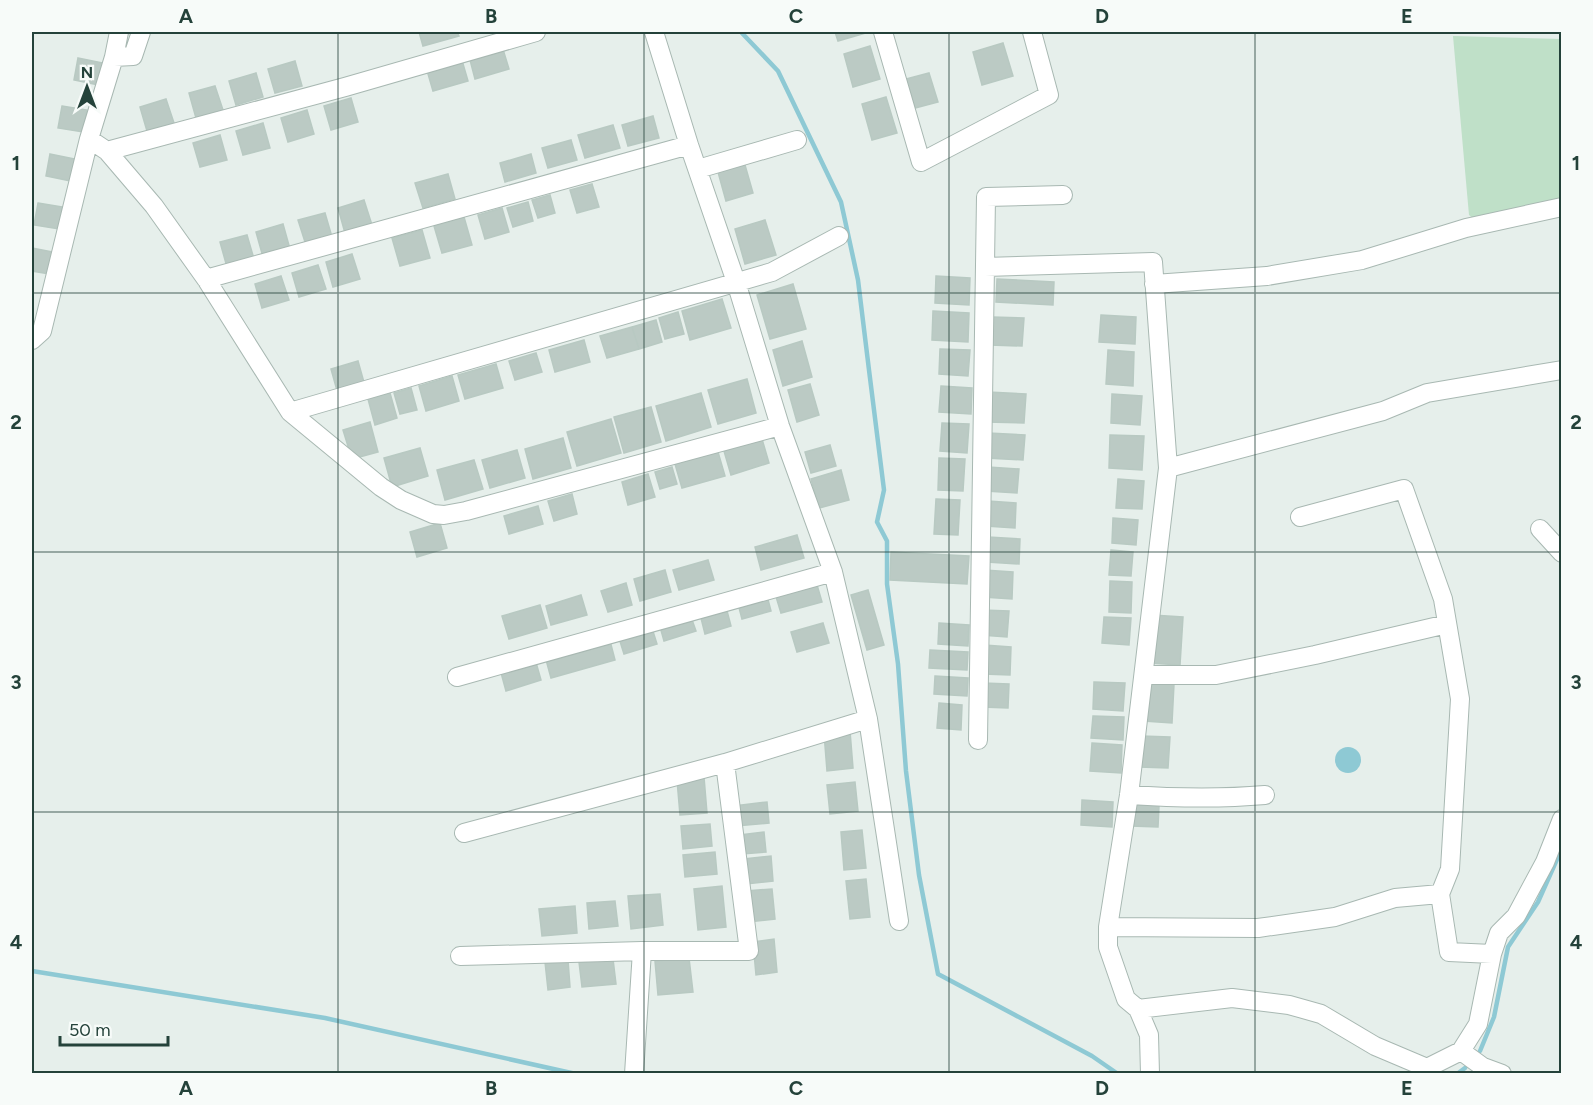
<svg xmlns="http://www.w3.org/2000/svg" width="1593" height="1105" font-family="Figtree,sans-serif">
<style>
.green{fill:#bfe0c8}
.water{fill:#8ec9d4}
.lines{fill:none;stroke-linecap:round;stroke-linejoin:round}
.stream{stroke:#8ec9d4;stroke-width:4.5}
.building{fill:#bbcac4;stroke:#b8c9c2;stroke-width:1.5}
.minor-casing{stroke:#a8b8b2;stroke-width:20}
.minor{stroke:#fff;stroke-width:18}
.grid{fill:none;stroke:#24423a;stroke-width:1.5;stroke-opacity:0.55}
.neatline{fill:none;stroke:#24423a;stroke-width:2}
.grid-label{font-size:20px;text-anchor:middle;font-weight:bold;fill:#24423a}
</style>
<rect width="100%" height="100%" fill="#e6efeb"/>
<path class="green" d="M1453,36L1561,39V199L1474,219L1469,215Z"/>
<path class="water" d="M1335 760a13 13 0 1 1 26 0a13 13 0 1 1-26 0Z"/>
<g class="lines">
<path class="stream" d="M741,32L778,71L841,202L858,280L869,370L884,490L877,522L887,541V584L898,664L906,771L919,875L938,974L1092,1056L1118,1074
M32,971L325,1018L576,1074
M1480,1051L1494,1017L1508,947L1538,902L1562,848
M1457,1074L1465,1068"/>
</g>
<path class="building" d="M419,32H457L459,36L423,46Z
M835,32H869L838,41Z
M1003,43L1013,76L982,85L973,52Z
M502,46L509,69L475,79L469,56Z
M870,46L880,79L853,87L844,54Z
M461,57L468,81L433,91L426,67Z
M78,58L103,63L99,85L74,80Z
M295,61L302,86L275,93L268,69Z
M256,73L263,97L236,105L229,81Z
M929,73L938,102L915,108L906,79Z
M215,86L223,110L196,118L189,93Z
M886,97L897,133L872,140L862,104Z
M351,98L358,122L331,130L324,106Z
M166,99L174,123L147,131L140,107Z
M62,106L87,110L83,132L58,128Z
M307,110L314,134L288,142L281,118Z
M653,116L659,138L628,146L622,125Z
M263,123L270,148L243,155L236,131Z
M613,125L620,148L585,158L578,135Z
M220,135L227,160L200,167L193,143Z
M571,140L577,160L548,168L542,148Z
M50,154L75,159L71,181L46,176Z
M531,154L536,173L505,182L500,163Z
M745,165L753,193L726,201L718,172Z
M448,174L455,199L423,208L415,183Z
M592,184L599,207L577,213L570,190Z
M550,195L555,213L538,218L532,200Z
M364,200L372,225L345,233L338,208Z
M528,202L533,221L513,227L507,208Z
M38,203L63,207L59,229L34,225Z
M502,208L509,232L485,239L478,215Z
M325,213L332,237L306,245L298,220Z
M464,217L472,245L442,253L434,226Z
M765,220L776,255L745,264L735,229Z
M283,224L290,249L263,257L256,232Z
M422,230L430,258L400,266L392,238Z
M247,235L254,259L227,267L220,242Z
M32,248L53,252L49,274L32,271Z
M352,254L360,279L333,287L326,262Z
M318,265L326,289L299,297L292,273Z
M281,276L289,300L262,308L255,284Z
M936,276L970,278L969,305L935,303Z
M997,279L1054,282L1053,305L996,302Z
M793,284L806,329L770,339L757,295Z
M722,299L731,328L690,340L682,311Z
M933,311L969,313L968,342L932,340Z
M678,312L684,334L665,339L659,318Z
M1101,315L1136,317L1135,344L1099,342Z
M992,317L1024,318L1022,346L990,345Z
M656,320L662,342L639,349L632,327Z
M632,327L639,349L607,358L600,336Z
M584,340L590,362L555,372L549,350Z
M802,341L812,377L783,386L773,350Z
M940,349L970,350L968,376L939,374Z
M1108,350L1134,352L1133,386L1106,384Z
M536,353L542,372L515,380L509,361Z
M358,361L365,386L338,394L331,369Z
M496,364L503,388L465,399L458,375Z
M452,376L459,401L426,411L419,386Z
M747,379L756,413L718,424L708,390Z
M810,384L819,415L797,422L788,390Z
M941,386L972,388L971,414L939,412Z
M411,388L417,410L400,414L394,393Z
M988,392L1026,394L1024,423L986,422Z
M390,393L397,418L375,425L368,399Z
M701,393L711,427L666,441L656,406Z
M1112,394L1142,396L1140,425L1111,423Z
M651,407L661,442L624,453L614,417Z
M611,419L621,453L577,466L567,432Z
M370,422L378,452L352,459L343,430Z
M942,423L969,424L967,453L940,451Z
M988,433L1025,435L1023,460L986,458Z
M1110,435L1144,436L1142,470L1109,468Z
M563,438L571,468L533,479L525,449Z
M762,439L769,463L731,475L724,451Z
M830,445L836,466L811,473L805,452Z
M420,448L428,476L392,487L384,458Z
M517,450L525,478L490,488L482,460Z
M718,452L725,476L682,488L675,464Z
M939,458L965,459L963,491L938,490Z
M474,460L483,489L445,500L437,470Z
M672,467L677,484L660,489L655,472Z
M988,467L1019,469L1017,493L986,491Z
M841,470L849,500L819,508L811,479Z
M648,474L655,497L628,505L622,482Z
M1118,479L1144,481L1142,509L1116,508Z
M572,494L577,514L554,521L548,501Z
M936,499L960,500L958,535L934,534Z
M988,501L1016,503L1015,528L986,526Z
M538,506L543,524L509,534L504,516Z
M1113,518L1138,520L1136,545L1112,543Z
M440,523L447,548L417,557L410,532Z
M797,535L804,558L761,570L755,547Z
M988,537L1020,539L1019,564L987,562Z
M1111,550L1133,552L1131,576L1109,575Z
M891,552L969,556L967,584L890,580Z
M708,560L714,580L679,590L673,570Z
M665,570L671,592L640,601L634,579Z
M984,570L1013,572L1012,599L983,597Z
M815,578L822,602L781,613L774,590Z
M1110,581L1132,582L1131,613L1109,612Z
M626,583L632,605L608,612L601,591Z
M868,590L884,645L867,650L851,595Z
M766,592L771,611L742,619L737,600Z
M581,595L587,615L551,625L546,606Z
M540,605L547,628L509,639L502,616Z
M726,607L731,626L705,634L700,614Z
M982,610L1009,611L1007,637L981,635Z
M690,614L696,631L664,641L659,623Z
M1152,615L1183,617L1180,665L1149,663Z
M1104,617L1131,618L1129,645L1102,643Z
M823,623L829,643L797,652L791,632Z
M939,623L969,625L968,646L938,644Z
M651,625L657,644L624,654L618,635Z
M609,637L615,660L551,678L545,656Z
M984,645L1011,647L1010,675L983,674Z
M930,650L968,652L967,670L929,668Z
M535,659L541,680L506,691L500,669Z
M935,676L968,678L967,696L934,694Z
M1094,682L1125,683L1123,711L1093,709Z
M983,683L1009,684L1008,708L982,707Z
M1146,683L1174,684L1172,723L1144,721Z
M939,703L962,705L961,730L937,728Z
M1093,716L1124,717L1123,740L1091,738Z
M850,731L853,768L827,771L824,733Z
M1141,736L1170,737L1168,768L1139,767Z
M1092,743L1122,745L1121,773L1090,771Z
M704,777L707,813L680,815L677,780Z
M855,782L858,811L830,814L827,785Z
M1082,800L1113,802L1112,827L1081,825Z
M767,802L769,823L736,826L734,806Z
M1132,804L1159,806L1158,827L1131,826Z
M710,824L712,846L683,849L681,826Z
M862,830L866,868L844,870L841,832Z
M764,832L766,852L742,854L740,835Z
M715,852L717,874L685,877L683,855Z
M771,856L773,881L746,884L744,859Z
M866,879L870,917L850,919L846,881Z
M722,886L726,927L698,930L694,889Z
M772,889L775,919L748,922L746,891Z
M660,894L663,925L631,929L628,896Z
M615,901L618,926L589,929L587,903Z
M575,906L577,933L542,936L539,909Z
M774,939L777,972L756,975L753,942Z
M689,958L693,992L658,995L655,961Z
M613,959L616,984L582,987L579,962Z
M568,960L570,987L548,990L545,962Z"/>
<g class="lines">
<g class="minor-casing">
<path id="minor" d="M654,32L689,145L736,282L780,426L833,572L868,719L899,921
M883,32L921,162L1049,95L1032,32
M114,57L133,56L141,32
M89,139L107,151L154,206L206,279L290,412L381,487L401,500L433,514L444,515L466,511L780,426
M107,151L345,87L536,32
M698,169L797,140
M985,267L1153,262L1168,468L1129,795L1108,927V947L1126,999L1138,1009L1149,1035L1150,1074
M206,279L689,145
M1154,284L1267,276L1362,260L1466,228L1562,207
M32,340L42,331L89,139L114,57L119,32
M290,412L772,272L839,236
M1168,468L1383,411L1427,393L1562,370
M1300,517L1404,489L1443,599L1460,699L1450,869L1440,894L1449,952L1492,954
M1540,529L1562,553
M1144,675H1216L1315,655L1447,624
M457,677L833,572
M978,740L986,197L1063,195
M1129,795C1175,798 1219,799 1265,795
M464,833L725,763L868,719
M1108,927L1258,928L1335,917L1395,898L1440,894
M460,956L642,951H749L725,763
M1138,1009L1232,998L1289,1005L1321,1014L1375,1046L1427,1068L1461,1051L1478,1024L1492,954L1499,933L1516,916L1545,862L1562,819
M1461,1051L1483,1067L1502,1074
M634,1074L642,951"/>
</g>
<use href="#minor" class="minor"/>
</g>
<path class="grid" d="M338,32V1074M644,32V1074M949,32V1074M1255,32V1074M32,293H1562M32,552H1562M32,812H1562"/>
<rect width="1593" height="1105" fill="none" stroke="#f7fbf9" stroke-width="66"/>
<g transform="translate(87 87)" stroke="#f7fbf9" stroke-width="4.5" paint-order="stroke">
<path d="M0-4.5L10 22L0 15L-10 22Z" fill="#24423a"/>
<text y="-9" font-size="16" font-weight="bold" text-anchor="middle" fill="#24423a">N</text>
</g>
<path d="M60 1036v9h108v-9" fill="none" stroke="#24423a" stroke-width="3"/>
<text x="69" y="1036" font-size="18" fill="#24423a" stroke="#f7fbf9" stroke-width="4.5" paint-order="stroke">50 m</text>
<rect x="33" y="33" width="1527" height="1039" class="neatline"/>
<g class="grid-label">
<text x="186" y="23">A</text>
<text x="491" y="23">B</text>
<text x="796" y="23">C</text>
<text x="1102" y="23">D</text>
<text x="1407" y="23">E</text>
<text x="16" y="170">1</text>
<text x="1576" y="170">1</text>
<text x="16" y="429">2</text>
<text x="1576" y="429">2</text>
<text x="16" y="689">3</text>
<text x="1576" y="689">3</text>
<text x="16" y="949">4</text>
<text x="1576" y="949">4</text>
<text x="186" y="1095">A</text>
<text x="491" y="1095">B</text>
<text x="796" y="1095">C</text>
<text x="1102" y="1095">D</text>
<text x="1407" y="1095">E</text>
</g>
</svg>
